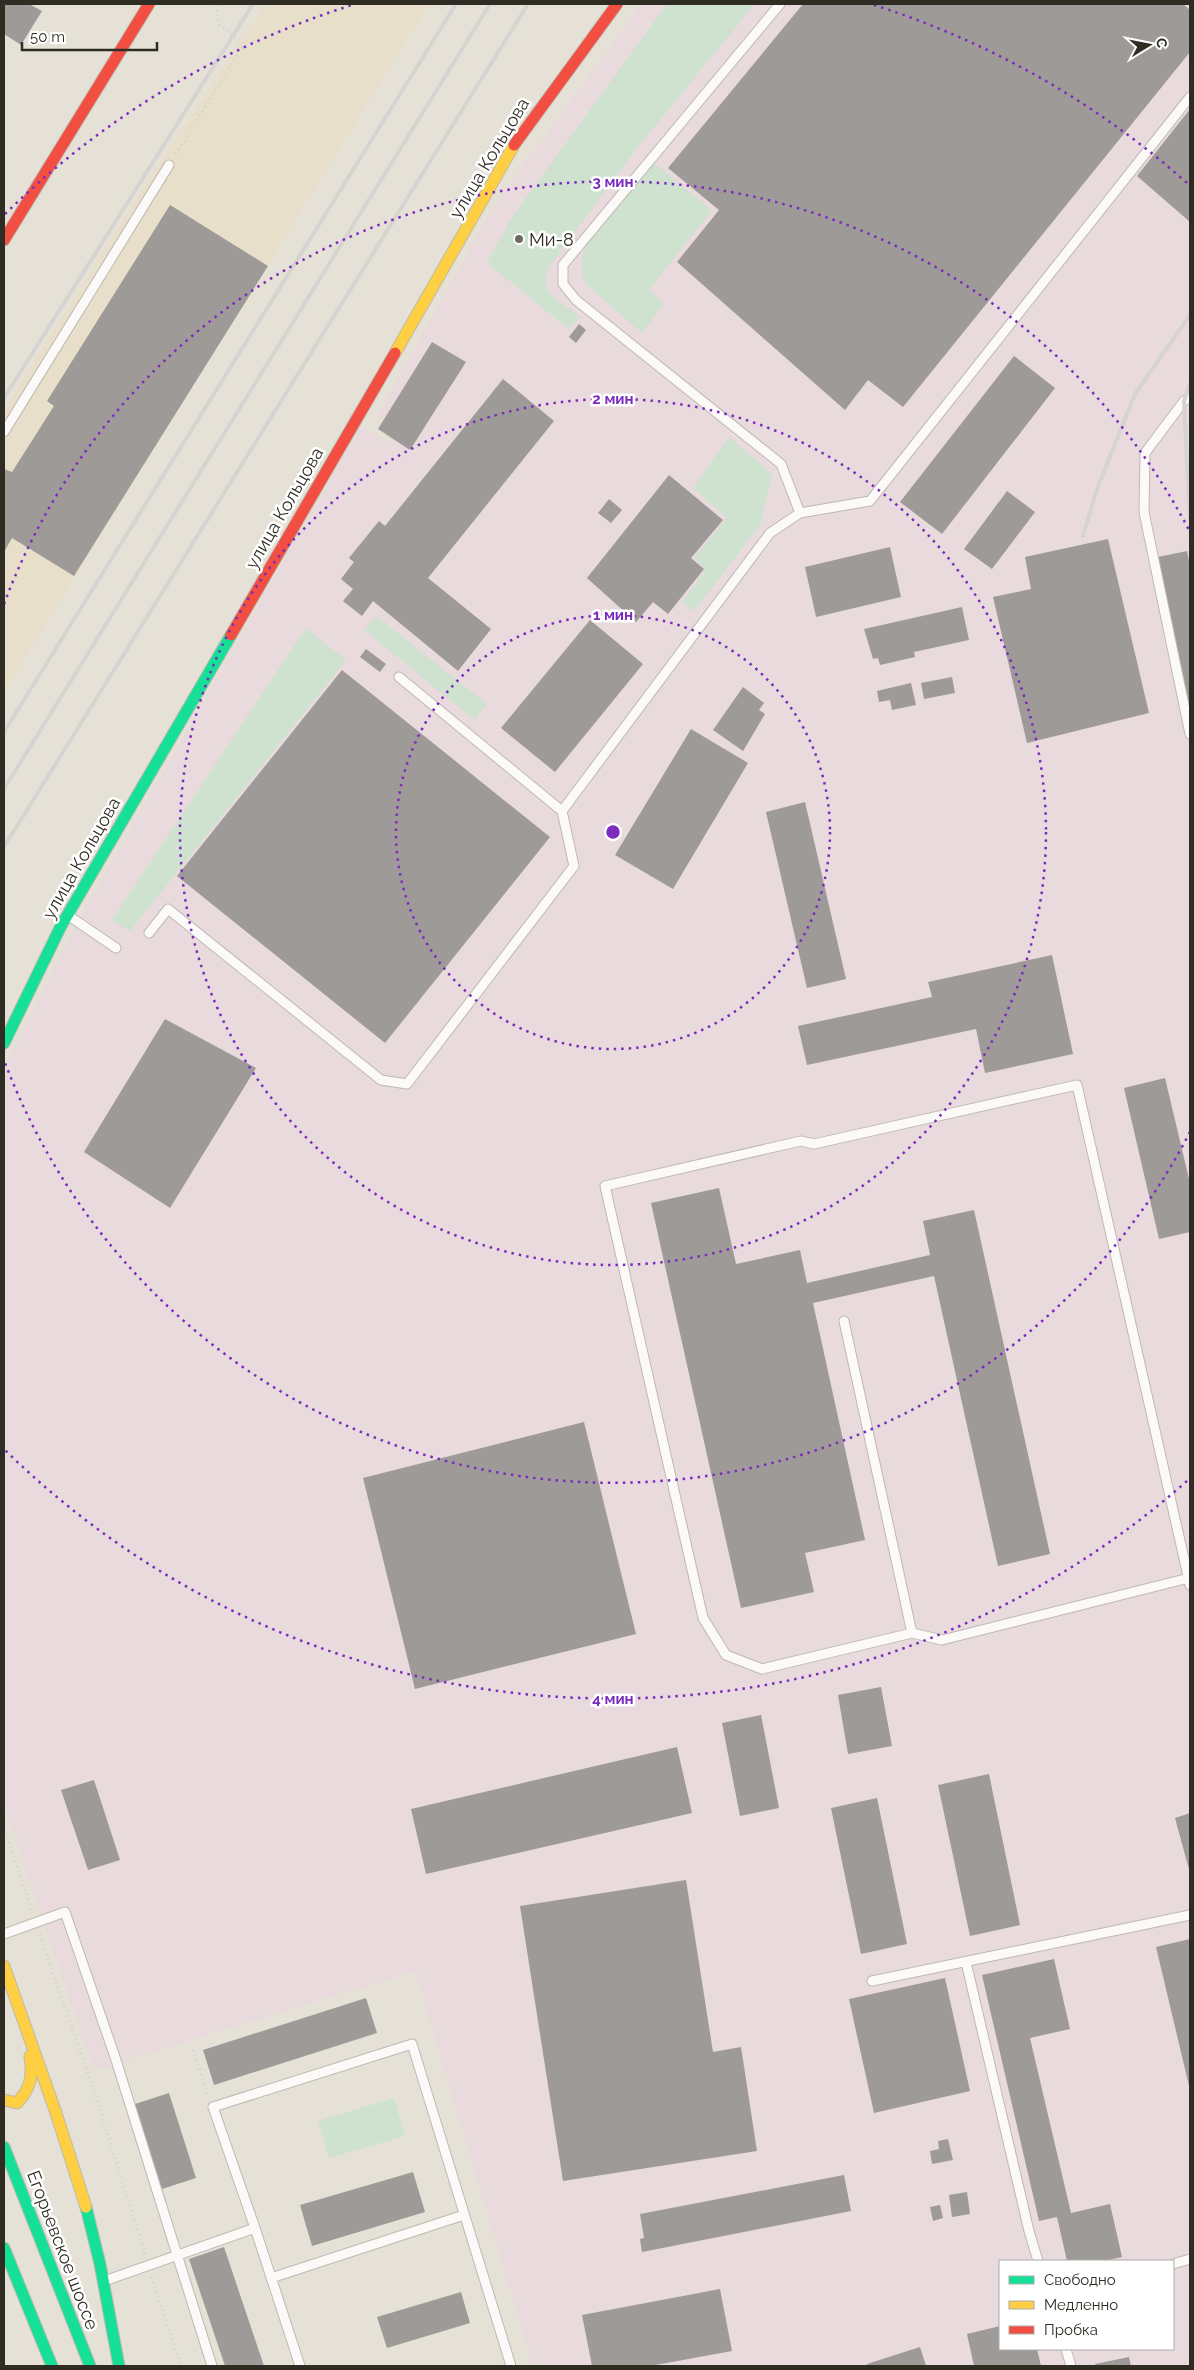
<svg xmlns="http://www.w3.org/2000/svg" width="1194" height="2370" font-family="Raleway,sans-serif">
<style>
.built{fill:#e8dfca}
.industrial{fill:#e8dadd;fill-rule:evenodd}
.green{fill:#cee2cf}
.building{fill:#9e9a97}
.lines{fill:none;stroke-linecap:round;stroke-linejoin:round}
.lane-casing{stroke:#beb9b1;stroke-width:11}
.fast-casing{stroke:#beb9b1;stroke-width:13}
.slow-casing{stroke:#beb9b1;stroke-width:13}
.jam-casing{stroke:#beb9b1;stroke-width:13}
.path{stroke:#d2d0ce;stroke-width:3;stroke-dasharray:1 4;stroke-linecap:butt}
.lane{stroke:#fbfaf9;stroke-width:9}
.fast{stroke:#16e098;stroke-width:11}
.slow{stroke:#ffcf43;stroke-width:11}
.jam{stroke:#f24e42;stroke-width:11}
.rail{stroke:#d5d4d1;stroke-width:4}
.ring{fill:none;stroke:#7b2cbf;stroke-width:2.5;stroke-dasharray:2.5 5}
.poi-dot{fill:#6f6b62;stroke:#fff;stroke-width:2}
.labels{text-anchor:middle;dominant-baseline:central;stroke-width:5;stroke-linejoin:round;paint-order:stroke}
.street-label{font-size:18px;fill:#2f2c24;stroke:#fff}
.poi-label{font-size:18px;fill:#2f2c24;stroke:#fff;text-anchor:start}
.centre{fill:#7b2cbf;stroke:#fff;stroke-width:2.5}
.ring-label{font-size:15px;text-anchor:middle;font-weight:bold;fill:#7b2cbf;stroke:#fff;stroke-width:5;stroke-linejoin:round;paint-order:stroke}
</style>
<rect width="100%" height="100%" fill="#e6e1d6"/>
<path class="built" d="M266,4H429L4,692V410L153,173Z"/>
<path class="industrial" d="M642,4H1190V2366H533L415,1971L94,2070L4,1803V1070L84,910L361,426L389,444L397,429L377,416L494,205ZM1000,2261H1173V2349H1000Z"/>
<path class="green" d="M667,4H755L637,148L548,268C539,295 561,302 580,316L569,329L487,263L510,220L523,202Z
M651,161L712,210L649,290L664,304L642,333L587,285C582,276 580,269 582,259C586,231 632,184 651,161Z
M729,437L772,474L761,524L694,611L682,602L706,570L694,558L727,518L693,488Z
M376,616L487,704L475,720L364,630Z
M306,628L346,660L130,931L112,920Z
M394,2098L405,2136L329,2158L318,2121Z"/>
<path class="building" d="M4,4H29L42,11L21,45L4,34Z
M803,4H1183L1190,10V52L903,407L868,380L845,410L677,262L719,210L668,168Z
M1190,109V222L1137,176Z
M170,205L268,266L74,576L12,538L4,552V469L12,472L54,406L47,401Z
M579,324L586,330L576,343L569,337Z
M432,342L466,362L410,450L378,429Z
M1014,356L1055,388L942,534L900,502Z
M503,379L554,421L428,578L491,629L458,671L373,601L362,616L343,601L353,589L341,579L354,562L349,558L379,521L385,526Z
M669,475L723,520L691,558L704,569L668,614L653,602L636,622L587,578Z
M1007,491L1035,512L992,569L964,549Z
M609,499L622,510L611,523L598,513Z
M1108,539L1149,713L1027,743L993,597L1031,589L1025,557Z
M890,547L901,597L816,617L805,567Z
M1187,551L1190,565L1189,704L1158,557Z
M962,607L969,640L914,652L915,657L880,665L878,658L873,659L864,629Z
M590,620L643,664L555,772L501,728Z
M366,649L386,664L380,672L360,657Z
M342,670L550,837L385,1043L177,876Z
M952,677L955,693L924,699L921,683Z
M911,683L916,705L892,710L890,700L879,702L877,691Z
M743,687L764,703L759,710L765,714L743,751L713,730Z
M691,729L748,763L673,889L615,855Z
M805,802L846,979L807,988L766,812Z
M1052,955L1073,1054L985,1073L976,1029L807,1065L798,1026L932,997L928,982Z
M165,1019L256,1068L170,1208L84,1152Z
M1165,1078L1190,1183V1232L1159,1239L1124,1088Z
M719,1188L736,1264L800,1250L807,1283L930,1255L923,1221L974,1210L1050,1554L998,1566L934,1276L813,1303L865,1540L805,1553L814,1592L741,1608L651,1203Z
M584,1422L636,1634L415,1689L363,1478Z
M881,1687L892,1746L848,1754L838,1695Z
M761,1715L779,1808L740,1816L722,1723Z
M677,1747L692,1813L426,1874L411,1809Z
M989,1774L1020,1925L970,1936L938,1785Z
M94,1780L120,1860L88,1870L61,1790Z
M877,1798L907,1944L861,1954L831,1808Z
M1190,1813V1873L1175,1818Z
M686,1880L713,2052L741,2047L757,2151L563,2181L520,1906Z
M1190,1939V2090L1156,1947Z
M1054,1959L1070,2029L1030,2038L1071,2213L1110,2204L1122,2257L1104,2261H1067L1057,2217L1039,2221L982,1975Z
M945,1978L970,2091L874,2113L849,1999Z
M366,1998L377,2033L214,2085L203,2050Z
M169,2093L196,2178L162,2189L135,2104Z
M948,2139L953,2160L932,2164L930,2151L939,2149L938,2141Z
M413,2172L425,2212L312,2246L300,2205Z
M844,2175L851,2211L642,2252L640,2239L644,2238L640,2214Z
M967,2192L970,2214L952,2217L949,2195Z
M940,2205L943,2218L933,2221L930,2207Z
M224,2247L264,2366H225L189,2259Z
M720,2289L732,2351L650,2366H592L582,2315Z
M461,2292L470,2323L387,2348L377,2317Z
M1000,2326V2349H1037L1041,2366H974L967,2334Z
M920,2347L926,2366H867V2364Z
M1129,2357L1131,2366H1096L1095,2364Z"/>
<g class="lines">
<g class="lane-casing">
<path id="lane" d="M780,4L563,265V284L576,300L781,464L800,513
M1190,397L1184,401L1145,453L1144,512L1190,734
M4,432L169,165
M399,677L562,811
M69,916L116,948
M149,933L168,909L381,1080L407,1084L574,866L562,811L770,533L800,513L870,501L1190,97
M844,1321L912,1633L762,1669L726,1655L703,1618L605,1186L801,1141L814,1144L1077,1085L1190,1585
M912,1633L942,1640L1189,1578
M4,1934L65,1912L115,2057L212,2366
M966,1962L1029,2231L1038,2261
M872,1981L1190,1915
M255,2228L213,2107L412,2044L511,2366
M1173,2264L1190,2259
M271,2278L464,2215
M107,2280L255,2228L300,2366
M1066,2349L1071,2366"/>
</g>
<g class="fast-casing">
<path id="fast" d="M4,1043L61,926L231,635
M4,2147L90,2366
M86,2207L100,2264L119,2366
M4,2248L52,2366"/>
</g>
<g class="slow-casing">
<path id="slow" d="M395,353L514,145
M4,1966L56,2113L86,2207
M4,2100L17,2103C31,2088 33,2076 30,2056"/>
</g>
<g class="jam-casing">
<path id="jam" d="M514,145L617,4
M4,240L149,4
M231,635L395,353"/>
</g>
<path class="path" d="M176,154L244,44L219,25L216,4
M4,1828L32,1910
M40,1935L94,2091L145,2254
M193,2050L208,2095
M152,2277L181,2366"/>
<use href="#lane" class="lane"/>
<use href="#fast" class="fast"/>
<use href="#slow" class="slow"/>
<use href="#jam" class="jam"/>
<path class="rail" d="M1190,384L1184,401L1190,520
M4,398L253,4
M1083,536L1097,489L1135,394L1190,315
M4,732L456,4
M4,789L490,4
M4,847L528,4"/>
</g>
<g class="ring">
<circle cx="613" cy="832" r="217"/>
<circle cx="613" cy="832" r="433"/>
<path d="M1190 1132A650 650 0 0 1 4 1060M4 604A650 650 0 0 1 1190 532"/>
<path d="M1187 1481A867 867 0 0 1 5 1450M5 214A867 867 0 0 1 352 5M874 5A867 867 0 0 1 1187 183"/>
</g>
<circle class="poi-dot" cx="519" cy="239" r="5"/>
<g class="labels">
<g class="street-label">
<text transform="translate(489 158) rotate(-59)">улица Кольцова</text>
<text transform="translate(284 508) rotate(-60)">улица Кольцова</text>
<text transform="translate(81 858) rotate(-60)">улица Кольцова</text>
<text transform="translate(63 2250) rotate(69)">Егорьевское шоссе</text>
</g>
<g class="poi-label">
<text x="529" y="239">Ми-8</text>
</g>
</g>
<circle cx="613" cy="832" r="8" class="centre"/>
<g class="ring-label">
<text x="613" y="187">3 мин</text>
<text x="613" y="404">2 мин</text>
<text x="613" y="620">1 мин</text>
<text x="613" y="1704">4 мин</text>
</g>
<rect width="1194" height="2370" fill="none" stroke="#2f2c24" stroke-width="10"/>
<rect x="999" y="2260" width="175" height="90" fill="#ffffff" stroke="#acaba7"/>
<rect x="1009" y="2276" width="25" height="8" fill="#16e098" stroke="#acaba7"/>
<text x="1044" y="2285" font-size="15" fill="#2f2c24">Свободно</text>
<rect x="1009" y="2301" width="25" height="8" fill="#ffcf43" stroke="#acaba7"/>
<text x="1044" y="2310" font-size="15" fill="#2f2c24">Медленно</text>
<rect x="1009" y="2326" width="25" height="8" fill="#f24e42" stroke="#acaba7"/>
<text x="1044" y="2335" font-size="15" fill="#2f2c24">Пробка</text>
<g transform="translate(1149 45) rotate(80)" stroke="#ffffff" stroke-width="4" paint-order="stroke">
<path d="M0-4L9 19L0 12L-9 19Z" fill="#2f2c24"/>
<text y="-8" font-size="14" font-weight="bold" text-anchor="middle" fill="#2f2c24">С</text>
</g>
<path d="M22 42v8h135v-8" fill="none" stroke="#2f2c24" stroke-width="2.5"/>
<text x="30" y="42" font-size="15" fill="#2f2c24" stroke="#ffffff" stroke-width="4" paint-order="stroke">50 m</text>
</svg>
